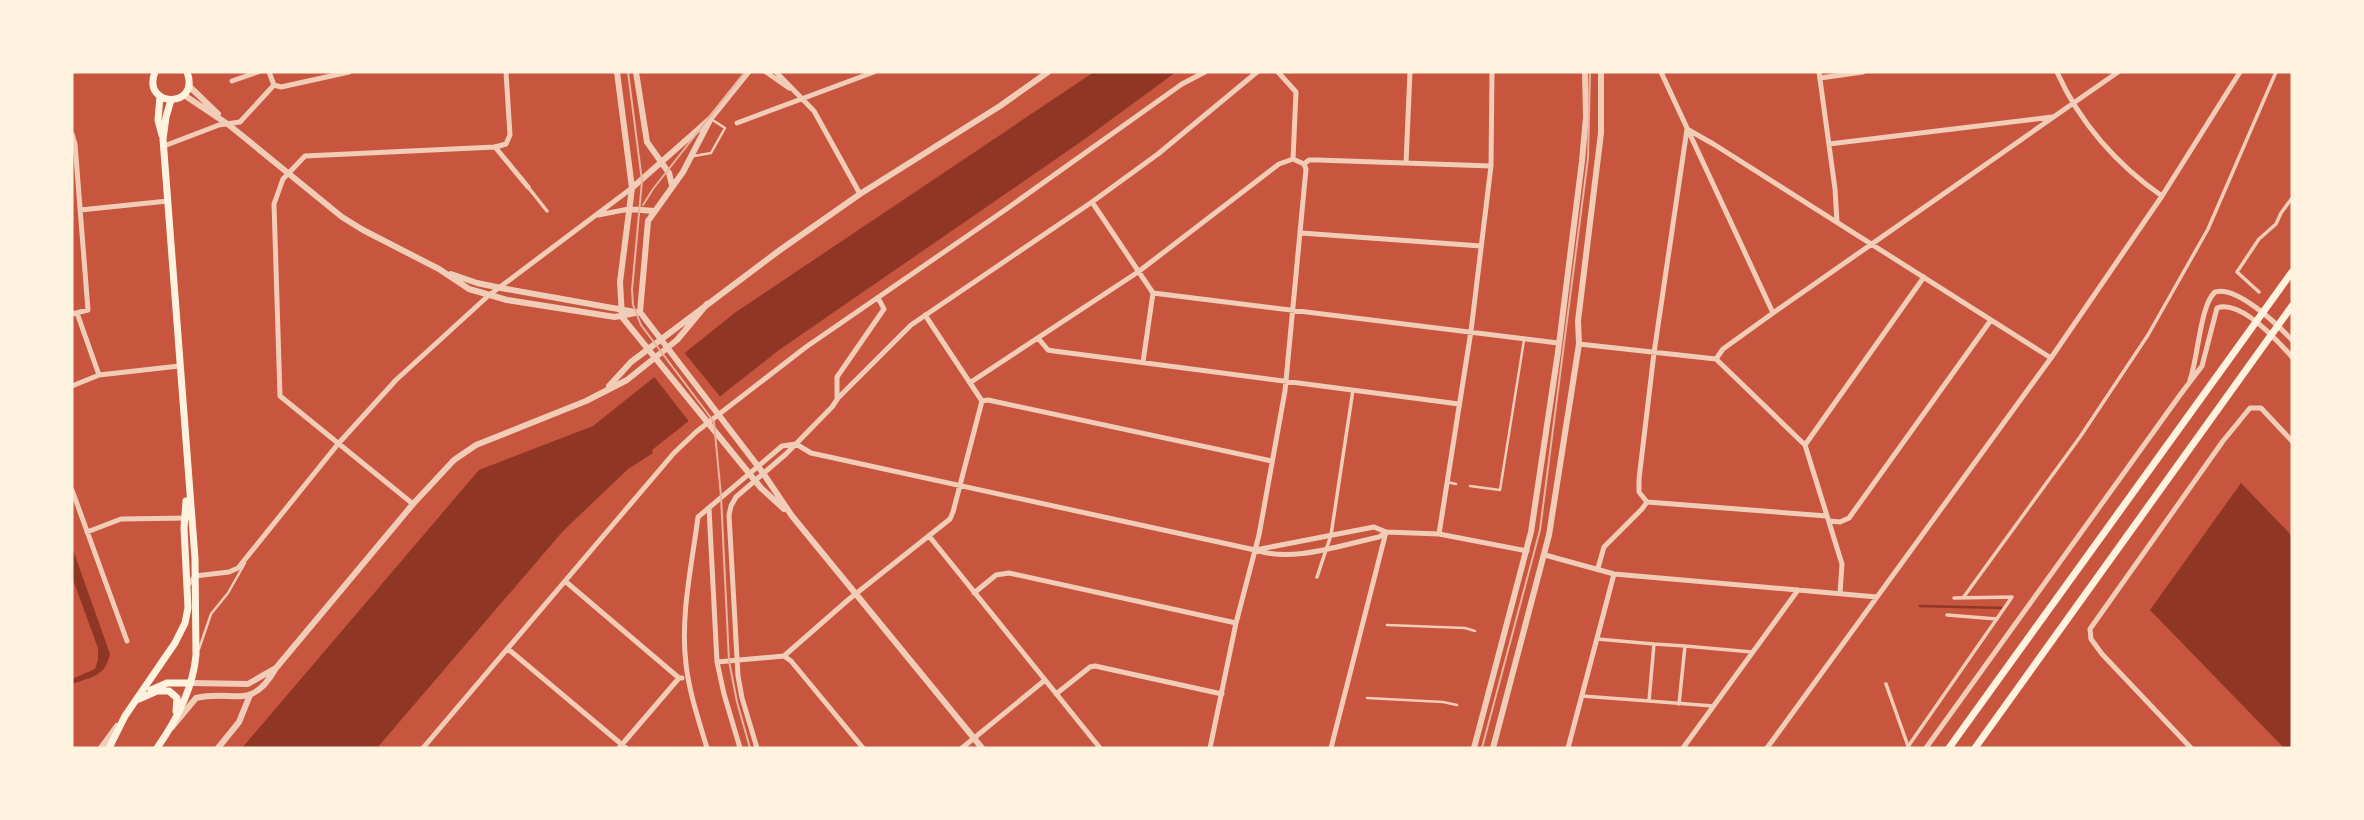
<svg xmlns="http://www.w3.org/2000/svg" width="2364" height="820" font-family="'Alegreya Sans',sans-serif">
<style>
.water{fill:#8f3625}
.pier{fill:#c8553d}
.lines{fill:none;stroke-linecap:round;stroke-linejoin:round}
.stream{stroke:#8f3625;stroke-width:2.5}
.service{stroke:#f1ccb7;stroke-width:2.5}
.pedestrian{stroke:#f1ccb7;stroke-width:3.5}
.minor{stroke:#f1ccb7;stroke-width:5}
.tertiary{stroke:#f1ccb7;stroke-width:6}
.secondary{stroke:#fff3e0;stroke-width:7}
.tram{stroke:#e9b49f;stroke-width:2}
</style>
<rect width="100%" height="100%" fill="#c8553d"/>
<path class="water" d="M1094,72H1176L1082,141L779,350L652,450L653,453L628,469L563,531L377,748H242L479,470L593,426L736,312Z
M2241,483L2292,536V748H2284L2150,610Z
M72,547L110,654C105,677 91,677 72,684V679L95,669L98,660V648L72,577Z"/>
<path class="pier" d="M682,350L722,399L691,424L652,374Z"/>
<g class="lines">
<path class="stream" d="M1920,606L2003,608"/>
<path class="service" d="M694,156L711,153L725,128L711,119
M1447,482L1456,484
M1470,486L1500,490L1524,340
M1387,625L1465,628L1475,631
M199,649L211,614L228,593L245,563
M1367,698L1443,702L1457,705"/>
<path class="pedestrian" d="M528,187L547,211
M2259,292L2237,272L2259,239L2276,224L2281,213L2292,198
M1317,577L1331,535L1353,390
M1954,598L2012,597
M1963,598L2080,437L2148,335L2208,229L2276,72
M1947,615L1997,619
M1597,639L1654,644
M1685,646L1752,652
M1886,684L1908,746
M1582,696L1649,701
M1679,704L1685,646L1654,644L1649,701L1713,706
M1907,748L2012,597"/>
<path class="minor" d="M269,72L274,85
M766,72L789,88
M776,72L814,111L860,194
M1278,72L1296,92L1293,159
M1661,72L1773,313
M1819,72L1835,189L1837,222
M2057,72C2079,122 2117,165 2162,196
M1820,78L1863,72
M232,81L258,72
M274,85L281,87L349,72
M737,123L874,72
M72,134L75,144L88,310L72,314
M1829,144L2052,117
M164,146L219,125L240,122L274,85
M495,147L528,187
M1406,163L1410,72
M1304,164L1309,160H1318L1491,166
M1092,202L1153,293L1558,343
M80,210L168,201
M598,215L629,209
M1301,233L1481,246
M77,313L99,375
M1038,338L1048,350L1054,351L1459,404
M1579,344L1716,359
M1716,359L1723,349L1773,313L2118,72
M1716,359L1805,445L1924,277
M1143,362L1153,293
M2190,380C2198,359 2200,305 2215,292C2236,285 2277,324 2292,340
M971,382L1138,272L1279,164L1293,159
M72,386L99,375L179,366
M837,397V377L884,309L878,298
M982,401L988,400L1272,461
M796,444L811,453L1255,550
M1805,445L1842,564L1840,593
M72,490L127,641
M1647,502L1639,492V479L1654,353L1687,129L1715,145L2051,358
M1647,502L1827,516
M413,504L280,396L274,204L283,179L305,156L495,147L506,144L510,135L506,72
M709,508L717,662L724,694L740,748
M1829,521L1840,522L1849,518L1991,320
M87,532L121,519L188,518
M1386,532L1379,537C1340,545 1293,563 1255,550L1374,527L1386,532L1439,534L1527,551
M1439,534L1471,331L1491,166L1492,72
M929,536L1100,748
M1545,555L1614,574L1877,597
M1598,568L1604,547L1642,509L1647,502
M565,581L679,678
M188,585L195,576L229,572L238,568L338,444L396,380L488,296L632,188
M974,593L996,575L1009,573L1236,623
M508,649L626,748
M784,656L848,600L950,519L953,512L982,401L925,315
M784,656L791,661L863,748
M717,662L784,656
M1056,694L1090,667L1095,666L1222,694
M423,748L622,514L674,453L696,432L806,347L1005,210L1182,84L1205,72
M619,748L679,678H682
M707,748C699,721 689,692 686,664C680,616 692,564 698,517L782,446L796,444
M757,748L742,698L738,676L729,515L731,506L736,497L786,454L832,407L838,398L911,325L1092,202L1158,154L1257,72
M962,748L1045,680
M1210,748L1236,623L1259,535L1285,391L1306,169L1304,164L1293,159
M1331,748L1386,532
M1568,748L1614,574
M1683,748L1798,590
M1767,748L2051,358L2162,196L2240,72
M1926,748L2180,395L2202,366L2217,308C2240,299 2278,341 2292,357
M2191,748L2102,654L2091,639L2090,629L2223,441L2250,408H2261L2292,441"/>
<path class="tertiary" d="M617,72L632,188L620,282L622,317L761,488L784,509
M636,72L647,142L669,173L672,185
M189,86L218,114
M184,95L229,125L342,217L363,230L439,269L469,289L507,300L615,317L640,312
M711,118L683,172L648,221L640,312L763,473L792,516L982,748
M632,188L711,118L748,72
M629,209L654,211
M451,274L477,283L501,288L635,312
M609,386L631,362L780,250L860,194L1000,106L1048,72
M191,683L248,684L274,669
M172,727L196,698C235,689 251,712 276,668L413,504L454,460L476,445L586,401L627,380L677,340L707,304
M101,748L117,726
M218,748L239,722L250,695
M1474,748L1531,532L1558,352L1582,161L1586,117L1585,72
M1493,748L1549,535L1579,344L1578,321L1601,133V72"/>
<path class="secondary" d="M155,72C141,108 201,109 187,72
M160,96L158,120L162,135
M151,690L167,683H191
M139,699L157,691H169L177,698L176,711
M109,748L125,716L175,643L185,623L188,608L184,528L186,501
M157,748C176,721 193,689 196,655L195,558L163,139L166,117L171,100
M1949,748L2292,272
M1975,748L2292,306"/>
<path class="tram" d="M628,72L642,181L632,290L633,305L641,325L714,422L721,496L729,661L737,702L750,748
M643,205L653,189L745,72
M1482,748L1540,530L1588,158L1590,72"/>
</g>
<rect width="2364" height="820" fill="none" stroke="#fff3e0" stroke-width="147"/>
</svg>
